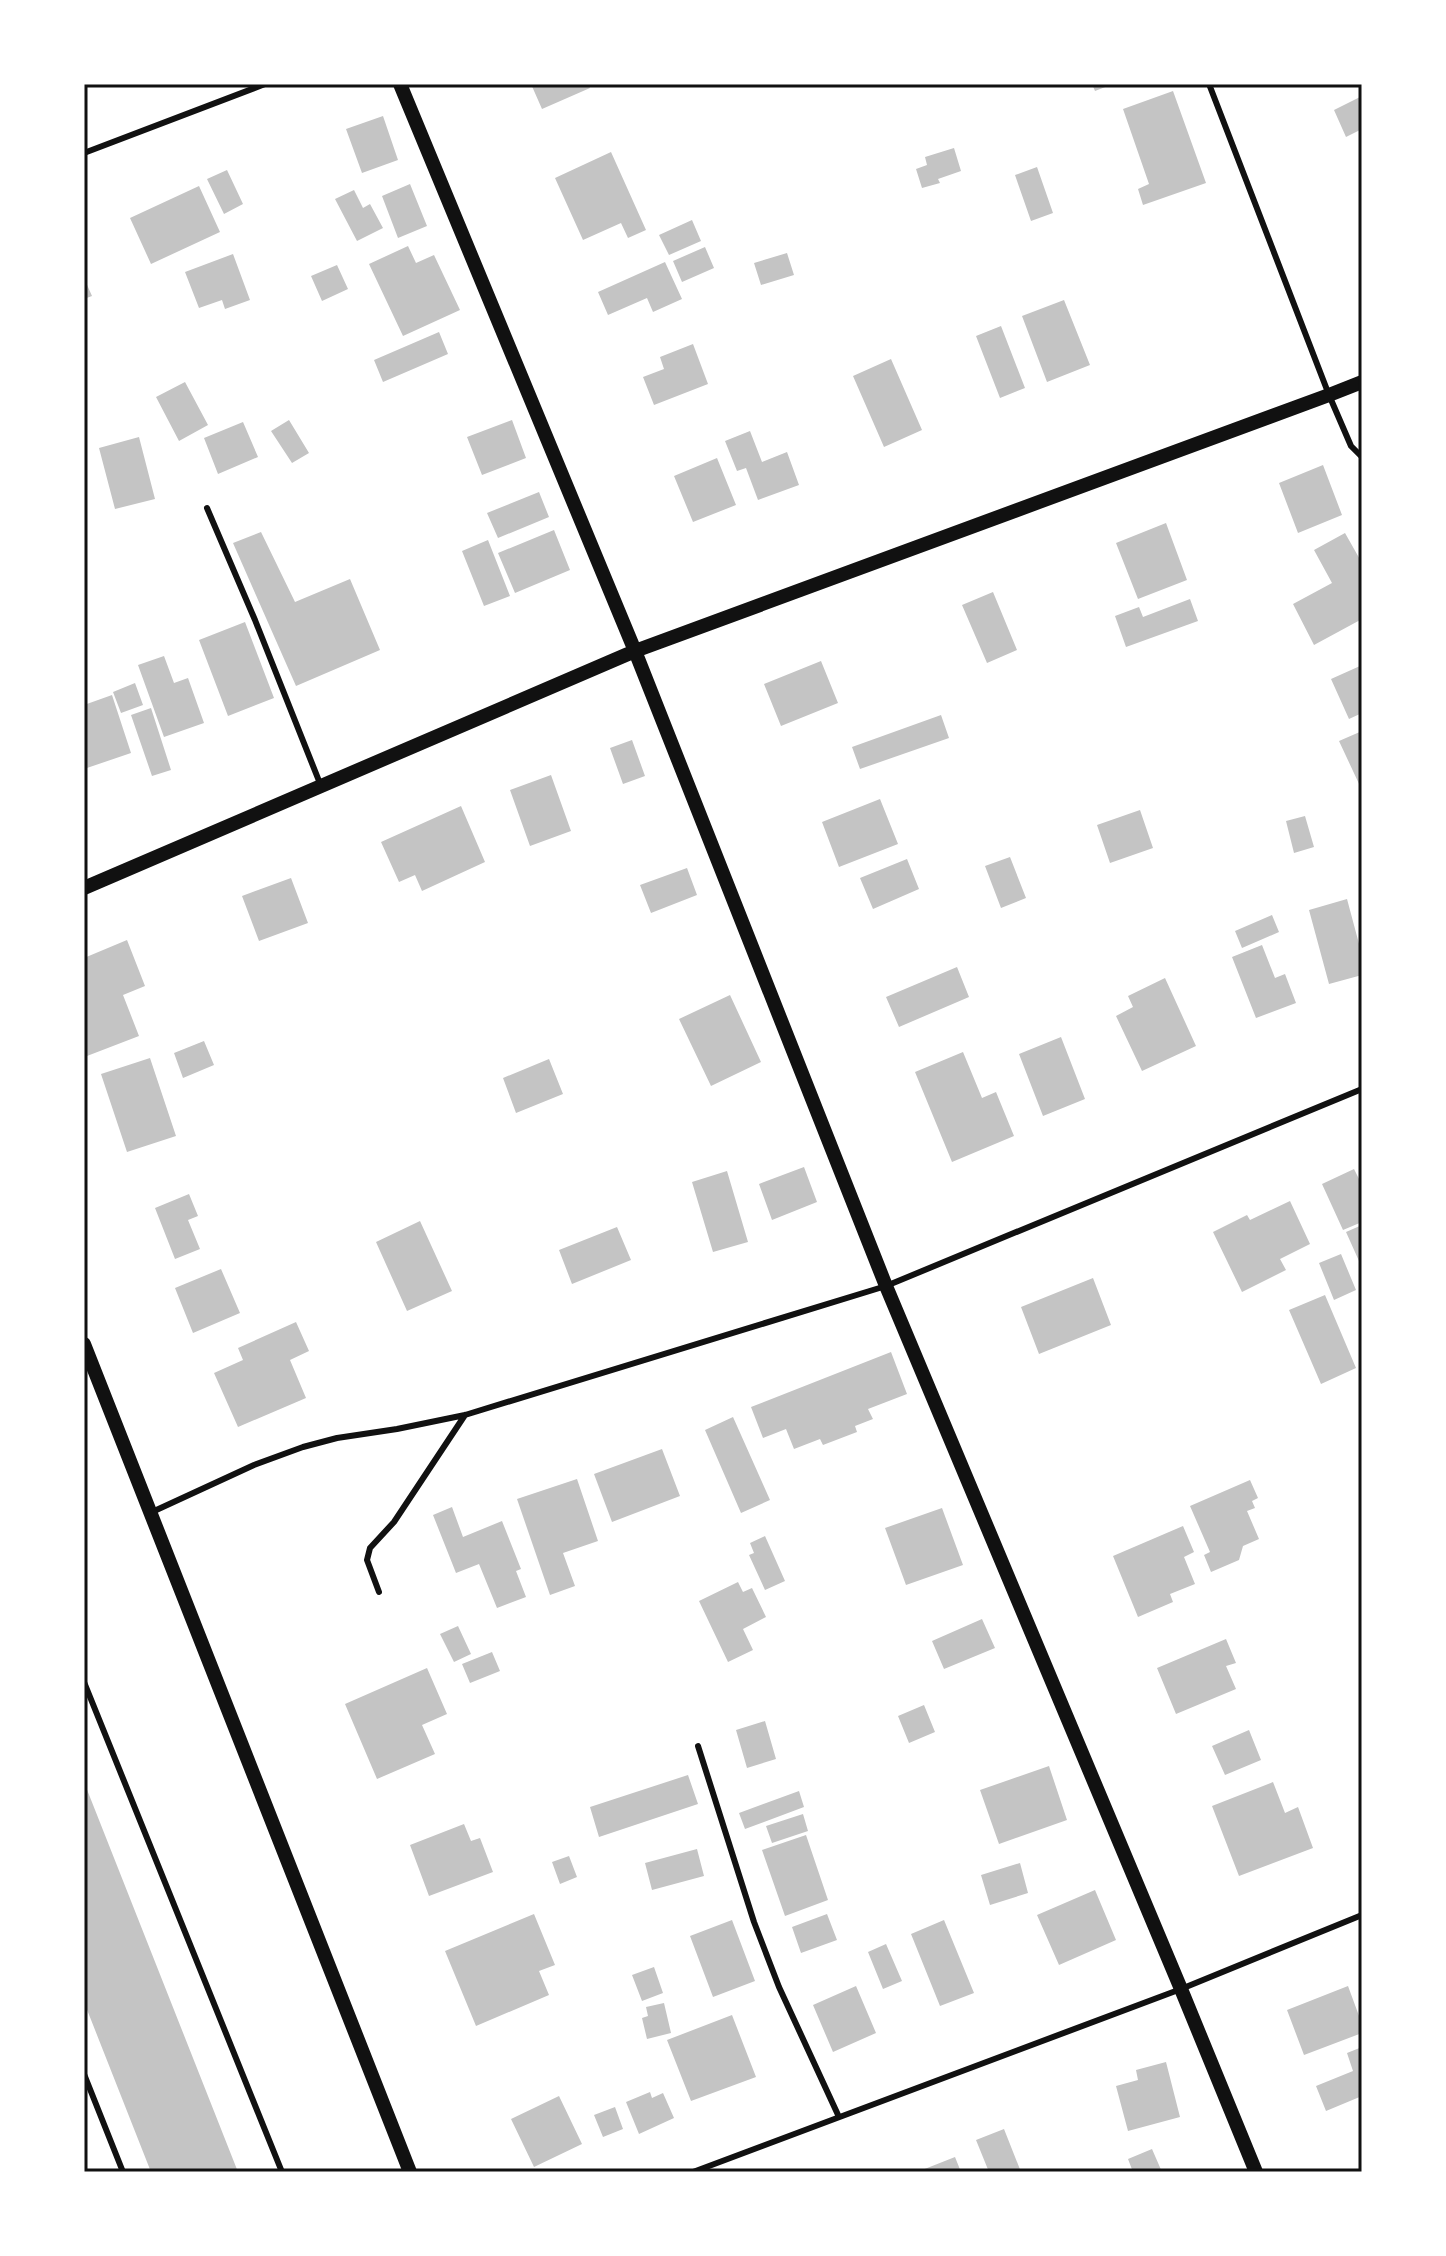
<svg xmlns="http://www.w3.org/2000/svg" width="1446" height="2256" font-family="Ubuntu,sans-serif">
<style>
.building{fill:#c4c4c4}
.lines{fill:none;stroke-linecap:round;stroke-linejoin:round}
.service{stroke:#111;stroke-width:6}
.tertiary{stroke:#111;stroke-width:14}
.neatline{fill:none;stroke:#111;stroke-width:3}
</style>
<rect width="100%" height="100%" fill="#fff"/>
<path class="building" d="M531,84H588L590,88L542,109Z
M1092,84H1113L1095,91Z
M1173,91L1206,183L1143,205L1138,189L1149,184L1123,109Z
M1362,96V129L1346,137L1334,110Z
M383,116L398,160L362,173L346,129Z
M954,148L961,171L938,179L940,183L922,188L916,169L927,165L925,157Z
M611,152L646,230L628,238L621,223L583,240L555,178Z
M1037,167L1053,213L1031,221L1015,175Z
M227,170L243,204L224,214L207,179Z
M410,184L427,226L398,238L382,196Z
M199,186L220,232L151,264L130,218Z
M354,190L363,208L370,204L383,228L357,241L335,199Z
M692,220L701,241L669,255L659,235Z
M408,246L416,263L434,255L460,310L403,336L369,264Z
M705,247L714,268L682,282L673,261Z
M787,253L794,275L761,285L754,263Z
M233,254L250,300L225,309L222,300L199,308L185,272Z
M665,262L682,299L653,312L647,298L608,315L598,292Z
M337,265L348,289L322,301L311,276Z
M84,278L92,296L84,299Z
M1064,300L1090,365L1047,382L1022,316Z
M1001,326L1025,388L1000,398L976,336Z
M439,332L448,354L383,382L374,360Z
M693,344L708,384L654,405L643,377L664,369L660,357Z
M891,359L922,430L884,447L853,376Z
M185,382L208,425L179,441L156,397Z
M289,420L309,453L292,463L271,431Z
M512,420L526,458L482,475L467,437Z
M243,422L258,457L218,474L204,438Z
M750,431L762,462L787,452L799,485L758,500L746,468L737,471L725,441Z
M139,437L155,499L115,509L99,448Z
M717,458L736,505L693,522L674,476Z
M1323,465L1342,515L1298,533L1279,483Z
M539,492L549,517L498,538L487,513Z
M1166,523L1187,580L1138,599L1116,543Z
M554,530L570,570L515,593L498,553Z
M261,532L295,602L350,579L380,650L296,686L233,543Z
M1345,533L1362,563V619L1314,645L1293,604L1332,583L1314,550Z
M488,540L510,596L484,606L462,551Z
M993,592L1017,650L987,663L962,605Z
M1190,599L1198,621L1126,647L1115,616L1139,607L1143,617Z
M245,622L274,698L228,716L199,640Z
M164,656L174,683L188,678L204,723L164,737L138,665Z
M821,661L838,703L781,726L764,684Z
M1360,666L1362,671V713L1349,719L1331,679Z
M135,683L143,705L121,713L113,692Z
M112,695L131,753L84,769V705Z
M151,708L171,770L152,776L131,715Z
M941,715L949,738L860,769L852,747Z
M1362,731V785L1360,786L1339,741Z
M632,740L645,776L623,784L610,748Z
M551,775L571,831L530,846L510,790Z
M880,799L898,844L839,867L822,822Z
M461,806L485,862L422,891L415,875L399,882L381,842Z
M1140,810L1153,848L1110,863L1097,825Z
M1305,816L1314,847L1294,853L1286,821Z
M1010,857L1026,898L1001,908L985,866Z
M907,859L919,889L873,909L860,878Z
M687,868L697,895L651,913L640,885Z
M291,878L308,923L259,941L242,896Z
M1347,899L1362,955V975L1329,984L1309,910Z
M1272,915L1279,932L1242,948L1235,931Z
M127,940L145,986L123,995L139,1036L87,1056L84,1048V958Z
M1262,945L1275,978L1285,974L1296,1003L1256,1018L1232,957Z
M957,967L969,997L899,1027L886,997Z
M1165,978L1196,1046L1142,1071L1116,1016L1133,1007L1128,996Z
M730,995L761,1062L711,1086L679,1019Z
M1061,1037L1085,1099L1043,1116L1019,1054Z
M204,1041L214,1065L183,1078L174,1053Z
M963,1052L982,1098L996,1092L1014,1136L952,1162L915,1072Z
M150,1058L176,1136L127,1152L101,1074Z
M549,1059L563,1094L516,1113L503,1078Z
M804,1167L817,1202L772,1220L759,1184Z
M1354,1169L1362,1185V1222L1343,1230L1322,1184Z
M727,1171L748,1242L713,1252L692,1182Z
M189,1194L198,1216L188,1220L200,1249L175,1259L155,1208Z
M1290,1201L1310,1244L1280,1259L1286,1270L1242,1292L1213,1232L1247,1215L1250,1220Z
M420,1221L452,1291L407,1311L376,1242Z
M1362,1225V1259L1359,1261L1346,1232Z
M617,1227L631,1260L572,1284L559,1250Z
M1341,1254L1356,1290L1334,1300L1319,1263Z
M221,1269L240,1313L193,1333L175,1288Z
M1093,1278L1111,1325L1039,1354L1021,1307Z
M1325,1295L1356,1368L1321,1384L1289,1310Z
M296,1322L309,1351L290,1360L306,1398L238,1427L214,1373L243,1360L238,1348Z
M891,1352L907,1394L868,1409L873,1419L855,1426L857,1432L823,1445L820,1439L794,1449L786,1429L763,1438L751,1407Z
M733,1417L770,1500L741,1513L705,1430Z
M662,1449L680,1496L612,1522L594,1474Z
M577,1479L598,1541L563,1553L575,1586L550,1595L517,1499Z
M1250,1480L1258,1498L1252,1501L1255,1508L1247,1511L1259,1539L1243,1546L1239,1560L1211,1572L1204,1555L1210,1552L1190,1506Z
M452,1507L463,1537L502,1521L521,1569L516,1571L526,1597L497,1608L479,1564L456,1573L433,1515Z
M942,1508L963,1565L906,1585L885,1528Z
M1183,1526L1194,1552L1184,1557L1195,1584L1170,1594L1173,1602L1138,1617L1113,1556Z
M765,1536L785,1581L765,1590L749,1555L754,1553L750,1543Z
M738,1582L743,1592L752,1588L766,1617L743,1629L753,1650L728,1662L699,1601Z
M982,1619L995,1648L944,1669L932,1641Z
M458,1626L471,1654L454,1662L440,1634Z
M1226,1639L1236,1663L1226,1666L1236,1689L1176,1714L1157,1668Z
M492,1652L500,1671L470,1683L462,1664Z
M427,1668L447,1714L422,1725L435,1754L377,1779L345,1704Z
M924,1705L935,1732L909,1743L898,1716Z
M765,1721L776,1759L747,1768L736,1730Z
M1249,1730L1261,1760L1225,1775L1212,1746Z
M1049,1766L1067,1820L999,1844L980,1790Z
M688,1775L698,1804L599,1837L590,1807Z
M84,1782L238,2172H151L84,2002Z
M1273,1782L1285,1813L1298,1807L1313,1848L1239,1876L1212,1806Z
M799,1791L804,1807L745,1829L739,1813Z
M803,1814L808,1831L772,1843L766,1826Z
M464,1824L471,1841L480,1838L493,1872L429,1896L410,1845Z
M806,1835L828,1900L785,1916L762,1850Z
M697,1849L704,1876L652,1890L645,1863Z
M569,1856L577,1877L560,1884L552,1862Z
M1020,1863L1028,1893L990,1905L981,1875Z
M1095,1890L1116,1940L1059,1965L1037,1915Z
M534,1914L555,1965L539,1971L549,1995L476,2026L445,1951Z
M827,1914L837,1940L801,1953L792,1927Z
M732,1920L755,1981L713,1997L690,1936Z
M944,1920L974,1993L940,2006L911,1934Z
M886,1944L902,1981L883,1989L868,1952Z
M654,1967L663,1993L642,2001L632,1975Z
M856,1986L876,2033L833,2052L813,2005Z
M1348,1986L1362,2024V2033L1304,2055L1287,2010Z
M664,2003L671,2033L647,2039L642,2018L648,2016L646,2007Z
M732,2015L756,2077L691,2101L667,2040Z
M1362,2047V2096L1326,2111L1316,2086L1353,2071L1347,2053Z
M1166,2062L1180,2117L1128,2131L1116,2086L1138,2080L1136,2070Z
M650,2092L652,2098L663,2093L674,2118L639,2134L626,2102Z
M559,2096L582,2144L534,2167L511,2119Z
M615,2107L623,2129L603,2137L594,2115Z
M1004,2129L1021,2172H989L976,2140Z
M1152,2149L1162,2172H1133L1128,2159Z
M955,2157L961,2172H917Z"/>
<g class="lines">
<path class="service" d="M1209,84L1329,395L1351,446L1362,457
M84,153L265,84
M207,508L255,620L321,786
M152,1512L254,1465L303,1447L337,1438L397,1429L465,1415L886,1286L1362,1089
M379,1592L367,1560L370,1548L394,1522L465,1415
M84,1682L282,2172
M698,1746L754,1922L779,1987L839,2117
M84,2074L123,2172
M693,2172L1181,1989L1362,1915"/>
<path class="tertiary" d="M400,84L635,651L886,1286L1181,1989L1256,2172
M84,888L635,651L1329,395L1362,382
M84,1344L410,2172"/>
</g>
<rect width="1446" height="2256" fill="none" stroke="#ffffff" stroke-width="172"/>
<rect x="86" y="86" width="1274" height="2084" class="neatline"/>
</svg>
